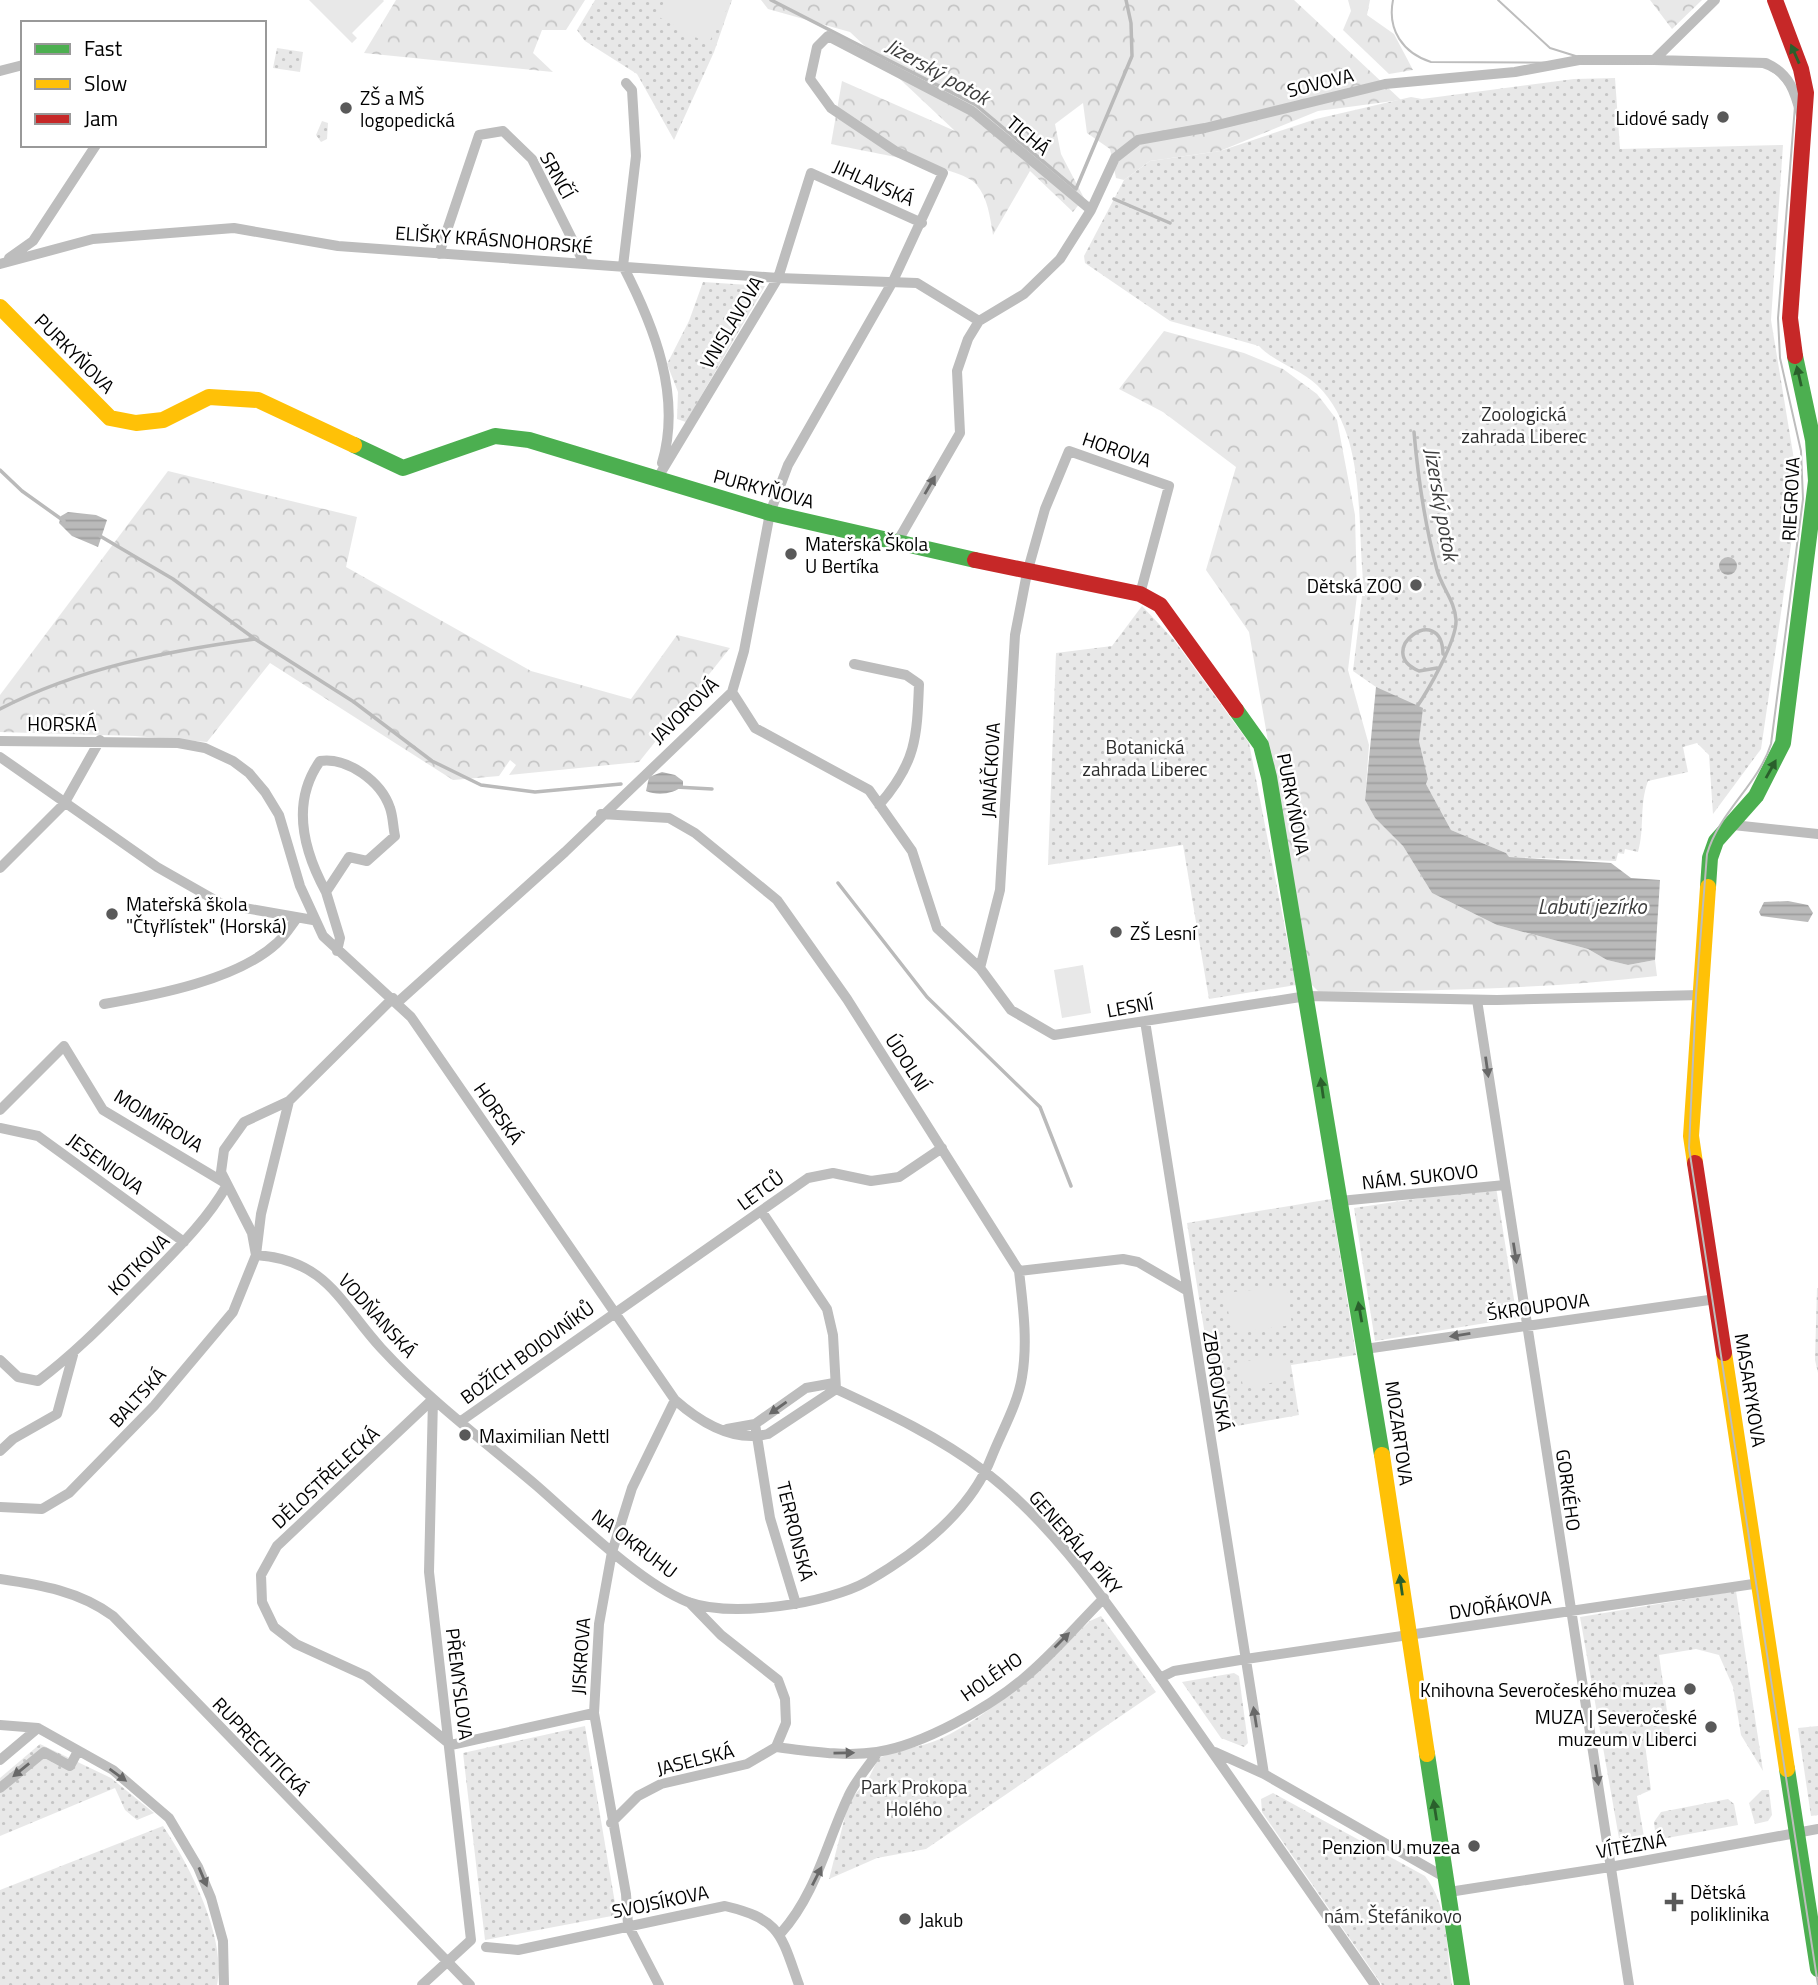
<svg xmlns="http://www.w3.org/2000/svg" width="1818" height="1985" font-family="'Titillium Web',sans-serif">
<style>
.green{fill:url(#green-dots)}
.forest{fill:url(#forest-crowns)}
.pitch{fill:#e8e8e8}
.water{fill:url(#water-rules)}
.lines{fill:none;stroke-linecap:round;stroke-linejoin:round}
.stream{stroke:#bababa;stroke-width:3.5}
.street{stroke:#bdbdbd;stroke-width:10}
.fast{stroke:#4caf50;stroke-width:16}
.slow{stroke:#ffc107;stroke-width:16}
.jam{stroke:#c62828;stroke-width:16}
.tram{stroke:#bdbdbd;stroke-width:2}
.oneway{fill:#2a602c}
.oneway2{fill:#686868}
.poi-dot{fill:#595959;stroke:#fff;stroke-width:2.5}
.labels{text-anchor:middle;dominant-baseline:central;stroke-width:5;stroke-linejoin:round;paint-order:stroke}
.street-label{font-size:19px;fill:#000;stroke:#fff}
.poi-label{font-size:19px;fill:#000;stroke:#fff;text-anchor:start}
.park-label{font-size:19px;fill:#2d2d2d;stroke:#fff}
.water-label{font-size:21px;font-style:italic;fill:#3e3e3e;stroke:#fff}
</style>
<defs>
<pattern id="green-dots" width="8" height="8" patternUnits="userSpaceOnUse" patternTransform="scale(1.75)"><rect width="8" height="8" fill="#e8e8e8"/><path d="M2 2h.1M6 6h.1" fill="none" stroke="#c5c5c5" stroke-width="1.8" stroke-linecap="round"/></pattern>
<pattern id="forest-crowns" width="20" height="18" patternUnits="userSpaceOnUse" patternTransform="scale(1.75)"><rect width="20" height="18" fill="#e8e8e8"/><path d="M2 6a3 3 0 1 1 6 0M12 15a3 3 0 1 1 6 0" fill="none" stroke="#c5c5c5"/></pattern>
<pattern id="water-rules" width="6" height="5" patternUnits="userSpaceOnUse" patternTransform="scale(1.75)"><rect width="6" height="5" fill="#bababa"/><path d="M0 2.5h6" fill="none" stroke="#9e9e9e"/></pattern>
</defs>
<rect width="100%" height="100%" fill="#fff"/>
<path class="green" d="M595,0H732L714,52L674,140L637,74L585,41L577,30Z
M277,48L303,52L300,72L273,68Z
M1615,78L1620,149L1783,145L1771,320L1799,490L1761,749L1713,814L1709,755L1697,743L1683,747L1688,772L1648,781C1639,805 1645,828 1638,852L1625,849L1624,854L1618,853L1616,861L1508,857L1506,853L1451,830L1426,784L1428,779L1419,741V724L1376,687L1353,671L1362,596H1365C1355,529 1370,437 1317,385C1300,369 1275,363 1259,346L1170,321L1085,263L1084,256L1124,180L1150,161L1220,151L1316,119L1411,97L1422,99L1574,79Z
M322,121L328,123L327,139L321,142L316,135Z
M703,282L765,286L686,422L677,419L678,392L667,364L689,321Z
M1142,606L1174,640L1249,743L1296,985L1209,999L1183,845L1048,865L1056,653L1112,646Z
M1496,1187L1517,1318L1375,1341L1354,1208Z
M1331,1199L1356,1355L1291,1365L1299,1415L1220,1429L1187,1223Z
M1817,1288H1818V1373L1815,1360Z
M1736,1591L1763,1771L1741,1735L1733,1687L1719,1655L1696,1649L1659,1655L1671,1739L1645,1744L1651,1790L1637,1796L1644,1837L1619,1838L1580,1617Z
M1101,1616L1156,1692L926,1849L877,1858L829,1879L849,1801L868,1780L878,1759C897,1748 920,1748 940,1739C998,1711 1045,1664 1090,1621Z
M1234,1673L1239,1676L1248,1743L1244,1747L1221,1738L1182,1682Z
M585,1726L617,1915L485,1940L463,1753Z
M1818,1726V1815L1811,1816L1798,1728Z
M40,1744L111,1778L154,1813L137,1820L125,1810L115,1788L0,1836V1778Z
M1762,1790H1769L1772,1815L1768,1821L1755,1824L1749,1803Z
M1273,1793L1425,1876C1449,1907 1446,1947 1452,1985H1382L1262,1812L1261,1799Z
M1728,1799L1734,1804L1738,1825L1656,1840L1654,1822L1661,1812Z
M163,1826C189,1864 227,1938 217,1985H0V1890Z"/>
<path class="forest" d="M396,0H585L566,30H542L533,53L553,72L364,53Z
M761,0H1294L1401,100L1318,111L1220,151L1150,161L1124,180L1116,178L1110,149L1087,133L1083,103L1055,124L1061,154L1084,198L1073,212L1030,171L993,235C990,217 988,198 976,184C963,167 857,150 831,144L842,81L955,131L850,32L768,9Z
M1348,0H1370L1367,15L1394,34L1413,70L1389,74L1343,30L1351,11Z
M1650,0H1702L1672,29Z
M1164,331L1244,353L1283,369L1317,394L1337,420L1355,515L1357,595L1348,670L1369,745L1365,800L1375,818L1403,846L1432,893L1497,925L1588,949L1607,960L1628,965L1655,960L1657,976C1544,989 1433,991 1319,992L1310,983L1249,632L1206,570L1236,467L1163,412L1119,389Z
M168,471L357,517L346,567L531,671L631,699L677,635L730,648L639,762L509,775L516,765L510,760L499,776L453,780L270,663L207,742L135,736L0,732V695Z"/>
<path class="pitch" d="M309,0H383L384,1L352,33L357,38L352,43Z
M665,0H732L708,44L657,16Z
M1083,965L1091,1013L1062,1018L1054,970Z
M1287,1286L1292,1325L1232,1333L1225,1293Z
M1287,1355L1290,1380L1243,1387L1239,1362Z"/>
<path class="water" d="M68,512L96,515L107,520L98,547L72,536L59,523L61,516Z
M1719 566a9 9 0 1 1 18 0a9 9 0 1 1-18 0Z
M1376,687L1423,708L1419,741L1428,779L1426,784L1451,830L1506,853L1509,857L1611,863L1631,878L1660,880L1655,960L1628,965L1607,960L1588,949L1497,925L1432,893L1403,846L1375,818L1365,800Z
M662,772L675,775L683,781V786C673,794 658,796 646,791L649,777Z
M1788,901L1808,905L1813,913L1808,922L1761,916L1759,912L1764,902Z"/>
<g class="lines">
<path class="stream" d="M771,0L976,105L1076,189L1132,56L1131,23L1126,0
M1114,199L1170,223
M1414,432C1418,478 1425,525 1437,570C1442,588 1455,601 1456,620C1457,640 1428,691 1416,708
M0,470L22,491L64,521
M100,536L173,579L255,639L354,702L432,761L481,785L535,792L621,784
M1437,668L1419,671C1372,651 1442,600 1443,654
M0,709C79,668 167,651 255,639
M676,787L712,789
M838,883L927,997L1040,1107L1071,1186"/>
<path class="street" d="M1654,60L1766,63C1790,74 1795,92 1801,115
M0,71L23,65
M439,254L479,135L503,131L532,159L584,263
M9,258L33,241L96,145
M0,264L93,239L234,228L338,246L778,278L917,283L979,321
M623,266C654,326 682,396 662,463
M623,266L636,156L632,90L626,83
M657,479L778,278L811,173L922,223
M896,544L960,433L957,371L968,339L979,321L1024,294L1060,259L1091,210L1115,158L1138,140L1205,128L1385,84L1515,72L1579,60H1654L1715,0
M854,664L906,675L919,684C917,738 916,763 879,805
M732,692L755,728L869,790L912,851L937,928L980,968L1011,1010L1054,1035L1307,996L1497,1000L1700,995
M0,741L178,743L205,748L233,761L249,773L265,792L279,815L300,886L323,936L411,1017L675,1400C700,1422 733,1443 768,1434L836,1389
M0,757L157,867L222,904L313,920
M601,814L669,818L695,833L777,900L847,999L1019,1271L1123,1259L1138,1262L1186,1290
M1733,825L1818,834
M0,868L64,804L100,740
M326,892C303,850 291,802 320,761C347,757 381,781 390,808C393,816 393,827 395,836L367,861L349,857L326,892L340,938L337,951
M980,968L1000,890L1015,635L1027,573L1045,509L1069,451L1169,486L1140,594
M1477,1000L1629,1985
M398,1002L565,852L732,692L744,651L770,513L788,465L893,281L943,173L895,151L831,108L810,79L817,47L828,36L972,111L1091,210
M104,1004C156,995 237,980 277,943C285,936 291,926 297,918
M1145,1021L1264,1774
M289,1101L244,1122L224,1150L221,1172L252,1233L256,1255C327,1260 340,1303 381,1348C428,1399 484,1441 537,1486C576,1520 641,1584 688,1602C733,1618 827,1604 868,1581C918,1552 971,1511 992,1456C1002,1431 1018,1403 1022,1377C1028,1342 1023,1306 1019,1271
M0,1110L64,1046L103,1110L225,1183
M0,1128L38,1136L184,1242
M1340,1201L1505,1185
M762,1212L827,1309L833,1335L836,1389
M1365,1349L1716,1299
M0,1360L18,1377L38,1381C77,1352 110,1317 144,1283C174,1252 206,1222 227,1185
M836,1389C888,1413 939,1437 984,1471C1056,1526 1107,1604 1159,1676C1232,1779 1303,1882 1375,1985
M433,1399L277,1546L261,1575L262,1602L274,1627L296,1644L366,1676L451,1745L594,1713
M461,1421L808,1178L833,1173L871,1181L899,1177L942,1148
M755,1424L770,1518L796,1604
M727,1429L755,1424L806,1388L834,1383
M0,1451L13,1439L57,1414L73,1355
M0,1507L42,1509L69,1493L154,1406L233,1312L256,1255L261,1214L289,1101L393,998
M0,1579C41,1585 79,1591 113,1616L470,1985
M1160,1678L1174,1671L1246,1659L1760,1583
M0,1725L38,1728L113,1770L169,1818L198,1867L211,1898L223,1941L224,1985
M776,1747C809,1751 845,1757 877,1752C923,1745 990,1707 1024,1678C1053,1654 1078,1624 1104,1598
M1215,1752L1264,1774L1446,1878
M0,1760L38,1728
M0,1788L44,1752L70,1766L78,1751
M611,1823L638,1796L661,1784L747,1764L776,1747L786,1723L785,1699L778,1680L721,1635L689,1602
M1449,1892L1610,1867L1818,1829
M781,1933C816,1894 826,1844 848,1797C855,1781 868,1767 878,1752
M486,1947L518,1950L725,1906C781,1919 781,1935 799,1985
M422,1985L471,1940L429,1572L433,1399
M659,1985L628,1925L626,1894L594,1713L599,1624L612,1552L632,1488L675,1400"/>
<path class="fast" d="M354,445L403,468L495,436L529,440L770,513L975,560
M1236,710L1261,745L1269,777L1382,1455
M1708,887L1710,858L1716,841L1756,796L1783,743L1816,481L1813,440L1795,356
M1427,1754L1462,1985
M1787,1769L1818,1969"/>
<path class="slow" d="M0,307L110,418L136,423L163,420L209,397L258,400L354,445
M1695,1163L1691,1136L1708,887
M1724,1353L1787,1769
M1382,1455L1427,1754"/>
<path class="jam" d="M1775,0L1801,69L1806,93L1790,318L1795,356
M975,560L1140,594L1160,605L1236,710
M1695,1163L1724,1353"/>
<path class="tram" d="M1393,0C1387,30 1403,53 1431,62L1752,64C1777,69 1789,81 1795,106L1778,318L1780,358L1801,451L1803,499L1771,744C1758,785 1719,812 1707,854L1696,995L1689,1148L1818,1985
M1498,0L1550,48L1582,58"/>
</g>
<defs><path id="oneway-solid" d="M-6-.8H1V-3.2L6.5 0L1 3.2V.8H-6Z" transform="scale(1.75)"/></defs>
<g class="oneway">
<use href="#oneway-solid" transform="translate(1795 54) rotate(-114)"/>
<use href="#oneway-solid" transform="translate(1799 376) rotate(-103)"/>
<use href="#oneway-solid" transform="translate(1771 769) rotate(-61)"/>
<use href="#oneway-solid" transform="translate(1322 1088) rotate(-98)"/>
<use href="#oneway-solid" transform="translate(1360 1312) rotate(-100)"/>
<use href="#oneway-solid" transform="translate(1401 1585) rotate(-98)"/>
<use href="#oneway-solid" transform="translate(1435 1810) rotate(-99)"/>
</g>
<g class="oneway2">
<use href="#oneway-solid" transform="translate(930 485) rotate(-60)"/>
<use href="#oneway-solid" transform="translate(1487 1067) rotate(82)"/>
<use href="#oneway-solid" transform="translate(1515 1253) rotate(81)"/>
<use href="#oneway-solid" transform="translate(1460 1335) rotate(171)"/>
<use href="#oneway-solid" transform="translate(778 1408) rotate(145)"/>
<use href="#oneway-solid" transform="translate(1062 1640) rotate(-45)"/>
<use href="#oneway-solid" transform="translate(1255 1717) rotate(-99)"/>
<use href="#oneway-solid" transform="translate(844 1753) rotate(-1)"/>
<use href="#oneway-solid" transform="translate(21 1770) rotate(141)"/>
<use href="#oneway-solid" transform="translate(118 1775) rotate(36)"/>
<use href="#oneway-solid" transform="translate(1597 1775) rotate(81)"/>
<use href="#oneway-solid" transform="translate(817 1876) rotate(-63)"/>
<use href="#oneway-solid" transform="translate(203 1877) rotate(67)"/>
</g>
<g class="poi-dot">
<circle cx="346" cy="108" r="7"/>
<circle cx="1723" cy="117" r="7"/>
<circle cx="791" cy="554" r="7"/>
<circle cx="1416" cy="585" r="7"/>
<circle cx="112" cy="914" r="7"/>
<circle cx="1116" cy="932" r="7"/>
<circle cx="465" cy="1435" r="7"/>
<circle cx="1690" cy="1689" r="7"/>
<circle cx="1711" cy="1727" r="7"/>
<circle cx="1474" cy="1846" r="7"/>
<path d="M1670.5 1891.5h7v7h7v7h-7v7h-7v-7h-7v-7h7z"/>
<circle cx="905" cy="1919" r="7"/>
</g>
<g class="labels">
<g class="street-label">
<text transform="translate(1320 82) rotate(-14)">SOVOVA</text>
<text transform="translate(1029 135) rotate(40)">TICHÁ</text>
<text transform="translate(558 175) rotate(61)">SRNČÍ</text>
<text transform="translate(874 182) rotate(24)">JIHLAVSKÁ</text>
<text transform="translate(494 239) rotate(4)">ELIŠKY KRÁSNOHORSKÉ</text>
<text transform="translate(731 322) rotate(-59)">VNISLAVOVA</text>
<text transform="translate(75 353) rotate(45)">PURKYŇOVA</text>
<text transform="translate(1117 449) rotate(19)">HOROVA</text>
<text transform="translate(764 488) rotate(15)">PURKYŇOVA</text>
<text transform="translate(1790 499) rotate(-87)">RIEGROVA</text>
<text transform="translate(684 710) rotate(-44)">JAVOROVÁ</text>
<text x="62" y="723">HORSKÁ</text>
<text transform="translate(990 770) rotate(-87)">JANÁČKOVA</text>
<text transform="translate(1294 804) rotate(79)">PURKYŇOVA</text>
<text transform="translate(1130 1006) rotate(-10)">LESNÍ</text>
<text transform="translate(908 1062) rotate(57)">ÚDOLNÍ</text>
<text transform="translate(499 1113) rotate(55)">HORSKÁ</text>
<text transform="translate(159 1120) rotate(32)">MOJMÍROVA</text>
<text transform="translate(106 1163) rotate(36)">JESENIOVA</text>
<text transform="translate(1420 1176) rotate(-6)">NÁM. SUKOVO</text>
<text transform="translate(760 1190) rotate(-36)">LETCŮ</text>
<text transform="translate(138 1264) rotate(-45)">KOTKOVA</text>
<text transform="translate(1538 1306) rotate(-8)">ŠKROUPOVA</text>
<text transform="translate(378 1315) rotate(48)">VODŇANSKÁ</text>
<text transform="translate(527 1352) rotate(-36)">BOŽÍCH BOJOVNÍKŮ</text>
<text transform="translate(1218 1381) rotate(81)">ZBOROVSKÁ</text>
<text transform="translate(1751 1390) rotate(81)">MASARYKOVA</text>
<text transform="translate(137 1397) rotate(-47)">BALTSKÁ</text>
<text transform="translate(1400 1433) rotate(82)">MOZARTOVA</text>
<text transform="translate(325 1477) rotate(-43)">DĚLOSTŘELECKÁ</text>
<text transform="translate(1569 1490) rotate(82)">GORKÉHO</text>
<text transform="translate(796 1531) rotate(76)">TERRONSKÁ</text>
<text transform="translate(1076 1542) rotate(49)">GENERÁLA PÍKY</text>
<text transform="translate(635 1543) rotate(37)">NA OKRUHU</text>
<text transform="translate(1500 1604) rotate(-9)">DVOŘÁKOVA</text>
<text transform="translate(580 1656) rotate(-86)">JISKROVA</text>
<text transform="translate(991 1676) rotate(-35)">HOLÉHO</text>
<text transform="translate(460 1684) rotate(83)">PŘEMYSLOVA</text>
<text transform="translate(261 1746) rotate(46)">RUPRECHTICKÁ</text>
<text transform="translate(695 1759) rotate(-14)">JASELSKÁ</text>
<text transform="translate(1631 1845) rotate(-10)">VÍTĚZNÁ</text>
<text transform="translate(660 1901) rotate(-12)">SVOJSÍKOVA</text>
</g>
<g class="poi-label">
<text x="360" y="97">ZŠ a MŠ<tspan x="360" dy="22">logopedická</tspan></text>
<text x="1709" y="117" text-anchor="end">Lidové sady</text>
<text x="805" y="543">Mateřská Škola<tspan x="805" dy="22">U Bertíka</tspan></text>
<text x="1402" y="585" text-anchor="end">Dětská ZOO</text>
<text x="126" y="903">Mateřská škola<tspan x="126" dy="22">"Čtyřlístek" (Horská)</tspan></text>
<text x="1130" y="932">ZŠ Lesní</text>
<text x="479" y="1435">Maximilian Nettl</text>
<text x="1676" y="1689" text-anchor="end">Knihovna Severočeského muzea</text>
<text x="1697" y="1716" text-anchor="end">MUZA | Severočeské<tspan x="1697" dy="22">muzeum v Liberci</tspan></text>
<text x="1460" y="1846" text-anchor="end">Penzion U muzea</text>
<text x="1690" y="1891">Dětská<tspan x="1690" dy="22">poliklinika</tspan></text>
<text x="919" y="1919">Jakub</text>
</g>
<g class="park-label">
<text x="1524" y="413">Zoologická<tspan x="1524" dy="22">zahrada Liberec</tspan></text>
<text x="1145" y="746">Botanická<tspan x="1145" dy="22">zahrada Liberec</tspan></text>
<text x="914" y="1786">Park Prokopa<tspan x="914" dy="22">Holého</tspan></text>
<text x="1393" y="1915">nám. Štefánikovo</text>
</g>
<g class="water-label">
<text transform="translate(938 71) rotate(29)">Jizerský potok</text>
<text transform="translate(1442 504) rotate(80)">Jizerský potok</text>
<text x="1592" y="906">Labutí jezírko</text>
</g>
</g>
<rect x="21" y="21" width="245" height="126" fill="#ffffff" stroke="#999999" stroke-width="2"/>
<rect x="35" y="44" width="35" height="10" fill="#4caf50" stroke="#999999" stroke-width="2"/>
<text x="84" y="56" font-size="21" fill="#000000">Fast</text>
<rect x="35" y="79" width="35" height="10" fill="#ffc107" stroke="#999999" stroke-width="2"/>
<text x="84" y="91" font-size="21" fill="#000000">Slow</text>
<rect x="35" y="114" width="35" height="10" fill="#c62828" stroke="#999999" stroke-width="2"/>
<text x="84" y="126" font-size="21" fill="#000000">Jam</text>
</svg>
